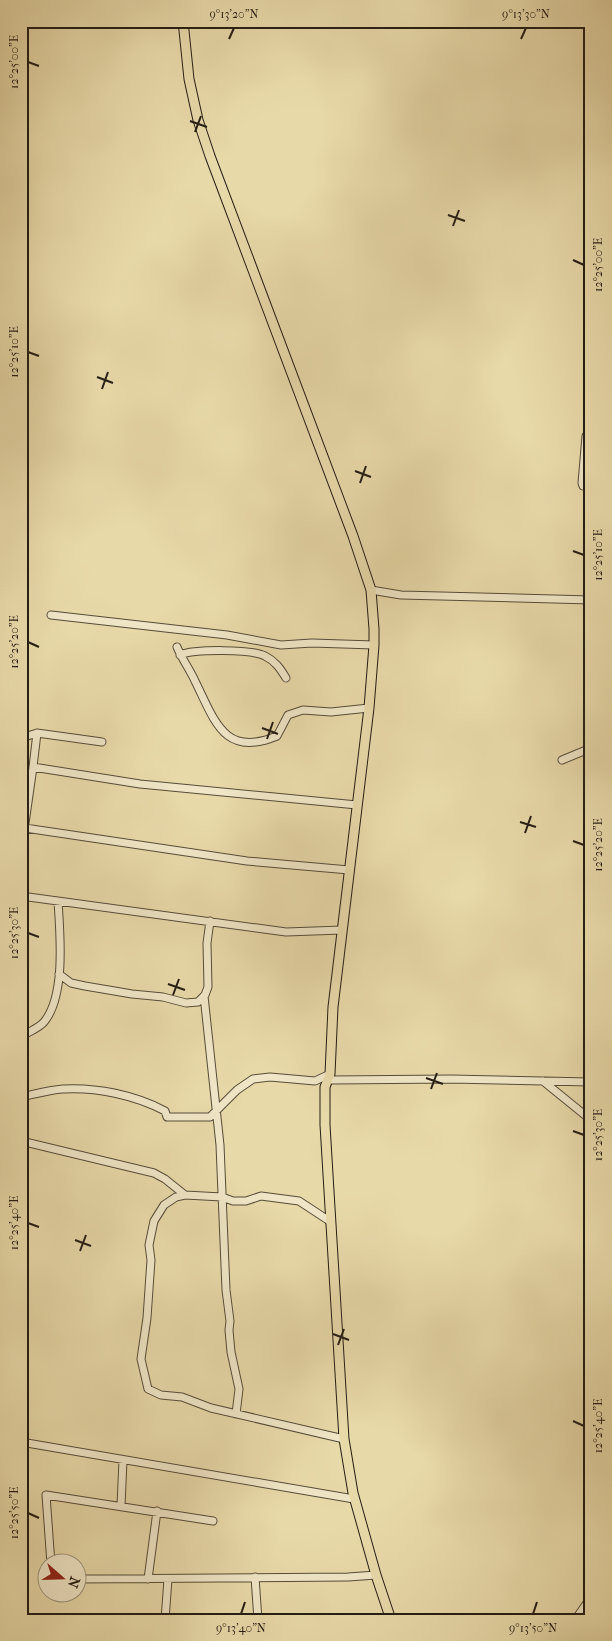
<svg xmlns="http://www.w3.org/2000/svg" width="612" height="1641" font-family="'IM FELL French Canon',serif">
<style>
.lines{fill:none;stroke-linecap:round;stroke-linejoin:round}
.minor-casing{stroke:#564c39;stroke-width:9}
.major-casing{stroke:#251d14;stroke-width:11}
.minor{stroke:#f0e6c7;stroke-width:7}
.major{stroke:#e8d9a9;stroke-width:9}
.ticks{fill:none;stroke:#251d14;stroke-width:2}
.neatline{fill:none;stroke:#251d14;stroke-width:2}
.ticks-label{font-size:12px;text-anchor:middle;fill:#251d14}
</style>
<rect width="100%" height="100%" fill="#e8d9a9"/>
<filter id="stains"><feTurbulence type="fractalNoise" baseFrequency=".004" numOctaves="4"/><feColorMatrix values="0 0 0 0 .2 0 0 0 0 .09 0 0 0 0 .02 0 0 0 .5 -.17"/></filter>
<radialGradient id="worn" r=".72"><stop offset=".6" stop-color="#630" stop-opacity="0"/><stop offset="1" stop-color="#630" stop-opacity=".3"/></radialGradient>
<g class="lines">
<g class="minor-casing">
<path id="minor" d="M591,430L586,436L582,483L583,486L591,488
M371,590L401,595L591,600
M51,615L227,635L281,645L312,643L374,645
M177,647C182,659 190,670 195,681C215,721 224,758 277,736L288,715L303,710L331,712L369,708
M180,655C194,649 252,649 265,656C275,661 280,668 286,678
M37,733L33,767L140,784L357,805
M21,738L37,733L102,742
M562,760L591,748
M25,828L247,861L349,870
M21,851L33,767
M21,896L286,932L342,930
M59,974L71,983L85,986L132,994L163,997L186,1003L198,1002L205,995L208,987L207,943L210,921
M204,996L220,1145L226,1290L230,1321L229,1330L231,1352L239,1389L236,1414
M21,1037C28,1032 39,1028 44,1022C66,996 60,933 58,901
M543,1081L591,1120
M21,1097C35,1094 49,1090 63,1089C96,1087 135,1095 165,1111L167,1117H210L237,1090L253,1079L270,1077L315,1081L330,1074L331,1080L451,1079L591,1082
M21,1141L154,1173L165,1179L185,1195
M331,1222L299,1201L261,1196L246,1201H233L222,1197L185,1195L176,1197L164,1205L154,1221L149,1245L151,1260L147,1318L141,1359L148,1389L161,1395L182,1397L211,1408L344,1439
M21,1442L354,1499
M121,1506L123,1460
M51,1564L46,1495L213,1521
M255,1577L258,1620
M78,1579L348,1577L376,1575
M148,1579L157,1511
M165,1620L168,1579
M575,1620L591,1597"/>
</g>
<g class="major-casing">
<path id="major" d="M183,21L189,79L198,120L210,156L353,536L371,590L374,629V645L369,708L333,1007L330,1074L325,1087V1125L344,1439L353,1493L376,1575L391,1620"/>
</g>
<use href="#minor" class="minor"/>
<use href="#major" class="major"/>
</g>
<path class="ticks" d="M229,39L234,28M521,39L526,28M28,62L39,66M190,121L207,127M195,132L201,116M448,215L465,221M453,226L459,210M573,260L584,265M28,352L39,356M97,377L113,383M102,389L108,372M355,471L371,477M360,483L366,466M573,551L584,555M28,642L39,647M262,728L278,734M267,739L273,722M520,822L536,827M525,833L531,816M573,841L584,845M28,933L39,937M168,984L185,990M173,995L179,979M426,1078L443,1084M431,1089L437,1073M573,1131L584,1135M28,1223L39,1227M75,1240L91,1246M80,1251L86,1235M333,1334L349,1340M338,1345L344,1329M573,1421L584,1426M28,1513L39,1518M241,1614L245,1602M533,1614L537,1602"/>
<rect width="612" height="1641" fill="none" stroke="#e8d9a9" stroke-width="55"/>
<g transform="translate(62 1578) rotate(110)"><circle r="24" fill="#f0e6c7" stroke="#9f967f"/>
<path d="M0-4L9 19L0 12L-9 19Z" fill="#8f2418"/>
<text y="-8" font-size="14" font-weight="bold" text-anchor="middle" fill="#251d14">N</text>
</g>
<rect x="28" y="28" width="556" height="1586" class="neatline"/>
<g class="ticks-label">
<text x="234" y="18">9°13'20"N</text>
<text x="526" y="18">9°13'30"N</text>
<text transform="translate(14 62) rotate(-90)" y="4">12°25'00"E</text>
<text transform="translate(598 265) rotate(-90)" y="4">12°25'00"E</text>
<text transform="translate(14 352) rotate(-90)" y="4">12°25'10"E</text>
<text transform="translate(598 555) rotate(-90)" y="4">12°25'10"E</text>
<text transform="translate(14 642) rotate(-90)" y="4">12°25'20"E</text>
<text transform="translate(598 845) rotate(-90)" y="4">12°25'20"E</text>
<text transform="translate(14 933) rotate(-90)" y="4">12°25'30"E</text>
<text transform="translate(598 1135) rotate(-90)" y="4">12°25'30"E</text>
<text transform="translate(14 1223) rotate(-90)" y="4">12°25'40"E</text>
<text transform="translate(598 1426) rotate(-90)" y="4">12°25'40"E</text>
<text transform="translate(14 1513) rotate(-90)" y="4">12°25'50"E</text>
<text x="241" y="1632">9°13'40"N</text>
<text x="533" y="1632">9°13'50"N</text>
</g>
<rect width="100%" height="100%" filter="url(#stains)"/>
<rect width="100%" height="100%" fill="url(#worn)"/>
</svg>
